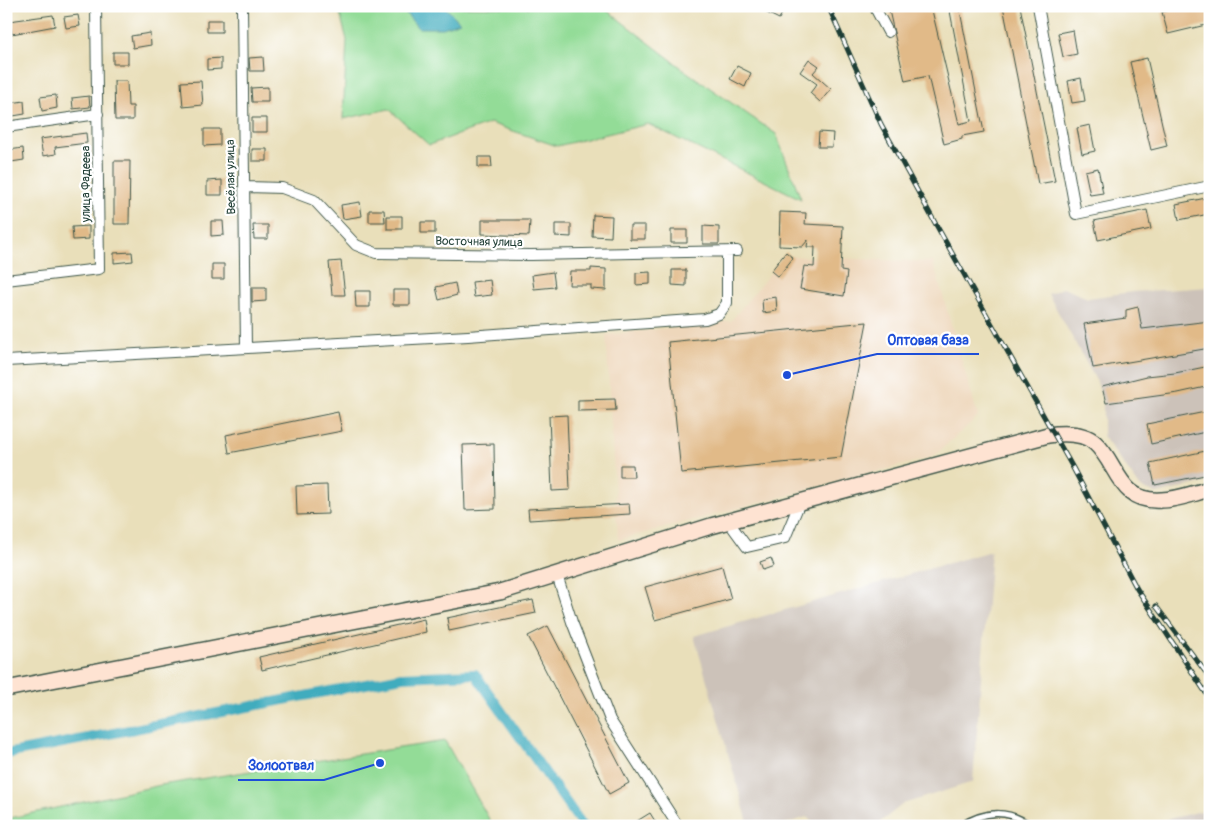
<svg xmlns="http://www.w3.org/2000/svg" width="1216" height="832" font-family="Pangolin,sans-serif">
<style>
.built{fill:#eed7bb}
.industrial{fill:#ccc2b9}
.green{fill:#93dc97;stroke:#598c66}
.water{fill:#40acbe;stroke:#307479}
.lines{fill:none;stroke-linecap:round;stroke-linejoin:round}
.canal{stroke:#40acbe;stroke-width:10}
.building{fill:#e1ba88}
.service-casing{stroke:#3d5548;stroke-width:8}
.minor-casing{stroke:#3d5548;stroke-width:12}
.secondary-casing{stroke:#3d5548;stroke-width:18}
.service{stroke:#fff;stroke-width:5}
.minor{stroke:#fff;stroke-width:10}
.secondary{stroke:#fee3d2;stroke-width:15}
.rail-casing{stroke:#1f3d34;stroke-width:5}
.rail{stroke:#fff;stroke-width:3;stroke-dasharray:9;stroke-linecap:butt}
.labels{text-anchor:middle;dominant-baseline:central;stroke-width:4.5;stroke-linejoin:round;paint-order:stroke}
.street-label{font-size:12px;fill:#1f3d34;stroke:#fff}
.leader{fill:none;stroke:#1d4ed8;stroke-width:2}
.callout-dot{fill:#1d4ed8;stroke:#fff;stroke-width:2}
.callout-label{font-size:14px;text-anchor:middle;font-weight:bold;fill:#1d4ed8;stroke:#fff;stroke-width:4.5;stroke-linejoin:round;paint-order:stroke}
</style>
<rect width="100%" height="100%" fill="#fff"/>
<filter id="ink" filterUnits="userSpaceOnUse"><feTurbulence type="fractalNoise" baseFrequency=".02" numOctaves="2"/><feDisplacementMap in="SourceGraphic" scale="10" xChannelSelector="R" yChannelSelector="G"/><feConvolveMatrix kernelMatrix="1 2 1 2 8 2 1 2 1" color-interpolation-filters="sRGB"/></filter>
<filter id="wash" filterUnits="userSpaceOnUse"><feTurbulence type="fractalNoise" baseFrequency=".0096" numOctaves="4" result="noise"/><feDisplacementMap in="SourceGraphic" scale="20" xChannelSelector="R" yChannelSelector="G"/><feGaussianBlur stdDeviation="1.12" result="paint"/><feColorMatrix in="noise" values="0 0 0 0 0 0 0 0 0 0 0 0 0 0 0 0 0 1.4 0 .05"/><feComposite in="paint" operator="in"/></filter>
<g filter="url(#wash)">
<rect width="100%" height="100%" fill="#e9dfba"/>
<path class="built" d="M784,256L933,262L978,416L933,457L618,540L606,335L731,321Z"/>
<path class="industrial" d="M1210,287V481L1157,494L1141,488L1103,436V402L1097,382L1048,294L1063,288L1088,298L1132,292Z
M991,551L973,782L903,804L875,826H816L807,817L779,826H749L694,636Z
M1210,809V826H1140Z"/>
<path class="green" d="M338,6L604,8L687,72L776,134L801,199L648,124L557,146L490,123L429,145L389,109L343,119L347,40Z
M445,741L493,826H6V819L161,785Z"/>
<path class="water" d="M400,6H444L460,22L443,28H418Z"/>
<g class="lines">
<path class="canal" d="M6,754L402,677L475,674L583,826"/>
</g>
<g id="blocks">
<path class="building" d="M769,6H786L779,19L765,12Z
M888,6H931L959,124L971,121L949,6H959L984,132L962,136V139L944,144L928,76L905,81Z
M1003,6H1020L1055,181L1038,184Z
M1187,6H1210V24L1168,34L1162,12Z
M53,15L55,26L12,34L9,21Z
M78,15L80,26L66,28L64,17Z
M207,20H222V32H207Z
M1073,30L1077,54L1063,57L1058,33Z
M150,33L151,45L133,48L131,36Z
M113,52H128V64H113Z
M263,57L264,71H250L249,58Z
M221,58V69L207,70V59Z
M1147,58L1167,146L1151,150L1130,62Z
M809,59L819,66L813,73L831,89L820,102L810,93L817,84L800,72Z
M737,66L751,73L745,87L730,79Z
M1081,78L1085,101L1072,103L1068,81Z
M114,81H127L128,106H133V120H115Z
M201,81L203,105L183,107L181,82Z
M268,87V102H252L251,88Z
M56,95L57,108L42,111L40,97Z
M89,96L90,107L73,109L72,98Z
M24,101L25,114L13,116L11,103Z
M252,118H267V132H252Z
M1090,125L1095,151L1082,154L1077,128Z
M204,129H220V145L204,146Z
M819,132L833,133L832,147H818Z
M86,133L87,143L55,147L56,154L43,156L40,139Z
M23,148L24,160L11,162L9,150Z
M252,149H267V161H252Z
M478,157H491L492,167H478Z
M114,161H130L129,224H114Z
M1098,168L1103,193L1090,195L1085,171Z
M222,180V195H207V181Z
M1206,198L1209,214L1179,220L1176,204Z
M360,202L362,216L343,219L341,205Z
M369,210H384L385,222H369Z
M1147,210L1151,229L1098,240L1094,221Z
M780,212L806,213L805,224L843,226L841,271L847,272L844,296L800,289L804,266L814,267L815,247H807L808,240L802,247L779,246Z
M593,215L612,216L611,237L592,236Z
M387,216H402V229H387Z
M482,220H530L529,236L482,234Z
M211,221H223L224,235L211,236Z
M421,222H435V233H421Z
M555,224H571V237L555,236Z
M253,225H268V239H254Z
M630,225H645V239H630Z
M89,226V239L73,240L72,227Z
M703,226L719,227V244H703Z
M671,230H687V243H671Z
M132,252L133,261L114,263V253Z
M786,252L793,258L778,277L771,271Z
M341,261L345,295H332L329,262Z
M212,264H224V279H212Z
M591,268L606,269V290L591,289V285H569L570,271H591Z
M672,270H686V286L672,285Z
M553,272L555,287L534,289L532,275Z
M650,272V284L636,285V273Z
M490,280L492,295L474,297L472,282Z
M455,283L457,295L439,300L436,287Z
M252,288H266V301L252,302Z
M393,290H410V305H393Z
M355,291H370V307H356Z
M776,297L777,311L763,313L762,299Z
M1138,307L1142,329L1210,321V348L1093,368L1084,324L1126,318V310Z
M867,322L841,457L681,473L668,342Z
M1210,366V386L1178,393L1106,403L1102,387L1147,376L1175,373Z
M615,399L616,410L578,411V400Z
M1210,411V431L1151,444L1147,424Z
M338,412L342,431L229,453L226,435Z
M567,415L570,490L552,491L549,416Z
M494,444L495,509L465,510L463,445Z
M1210,450V474L1155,485L1150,463Z
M620,465H633L634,477H620Z
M327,485L328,514L297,515L296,486Z
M629,504L630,514L529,520L528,509Z
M771,558L774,566L763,570L760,562Z
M722,566L731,599L655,620L645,587Z
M533,600L536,613L449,631L447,618Z
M424,619L426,632L262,670L259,657Z
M548,626L629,783L609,794L528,636Z
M650,813L658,826H629Z"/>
</g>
</g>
<g filter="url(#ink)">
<use href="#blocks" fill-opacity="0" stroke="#3d5548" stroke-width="1"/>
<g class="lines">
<g class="service-casing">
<path id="service" d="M960,826C984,811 1007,808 1031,826"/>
</g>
<g class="minor-casing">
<path id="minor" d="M242,6L246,348
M874,6L888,32
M1038,6L1076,214L1210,186
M6,127L98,114
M245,187L282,188L314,200L356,245L376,253L531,255L737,251
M6,280L99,269L96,6
M6,361L468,336L705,319L719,314L727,303V252
M728,521L747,547L785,538L800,502
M557,575L572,622L610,720L678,826"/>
</g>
<g class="secondary-casing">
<path id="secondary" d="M6,689L500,592L711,526L1048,435C1063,433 1083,432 1095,443C1118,463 1118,503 1161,500C1177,500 1194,493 1210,489"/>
</g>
<use href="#service" class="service"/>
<use href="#minor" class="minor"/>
<use href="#secondary" class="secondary"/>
<g class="rail-casing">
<path id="rail" d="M828,6L881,124L934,221L1073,468L1137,589L1210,699
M1156,606L1210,678"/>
</g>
<use href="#rail" class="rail"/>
</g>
</g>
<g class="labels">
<g class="street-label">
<text transform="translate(231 177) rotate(-91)">Весёлая улица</text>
<text transform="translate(86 184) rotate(-90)">улица Фадеева</text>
<text transform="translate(479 242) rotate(1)">Восточная улица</text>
</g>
</g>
<path class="leader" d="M787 375L877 354H979M380 763L324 780H238"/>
<g class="callout-dot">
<circle cx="787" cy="375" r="5"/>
<circle cx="380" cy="763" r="5"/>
</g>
<g class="callout-label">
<text x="928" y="345">Оптовая база</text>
<text x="281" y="770">Золоотвал</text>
</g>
<rect width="1216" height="832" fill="none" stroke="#fff" stroke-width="25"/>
</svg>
